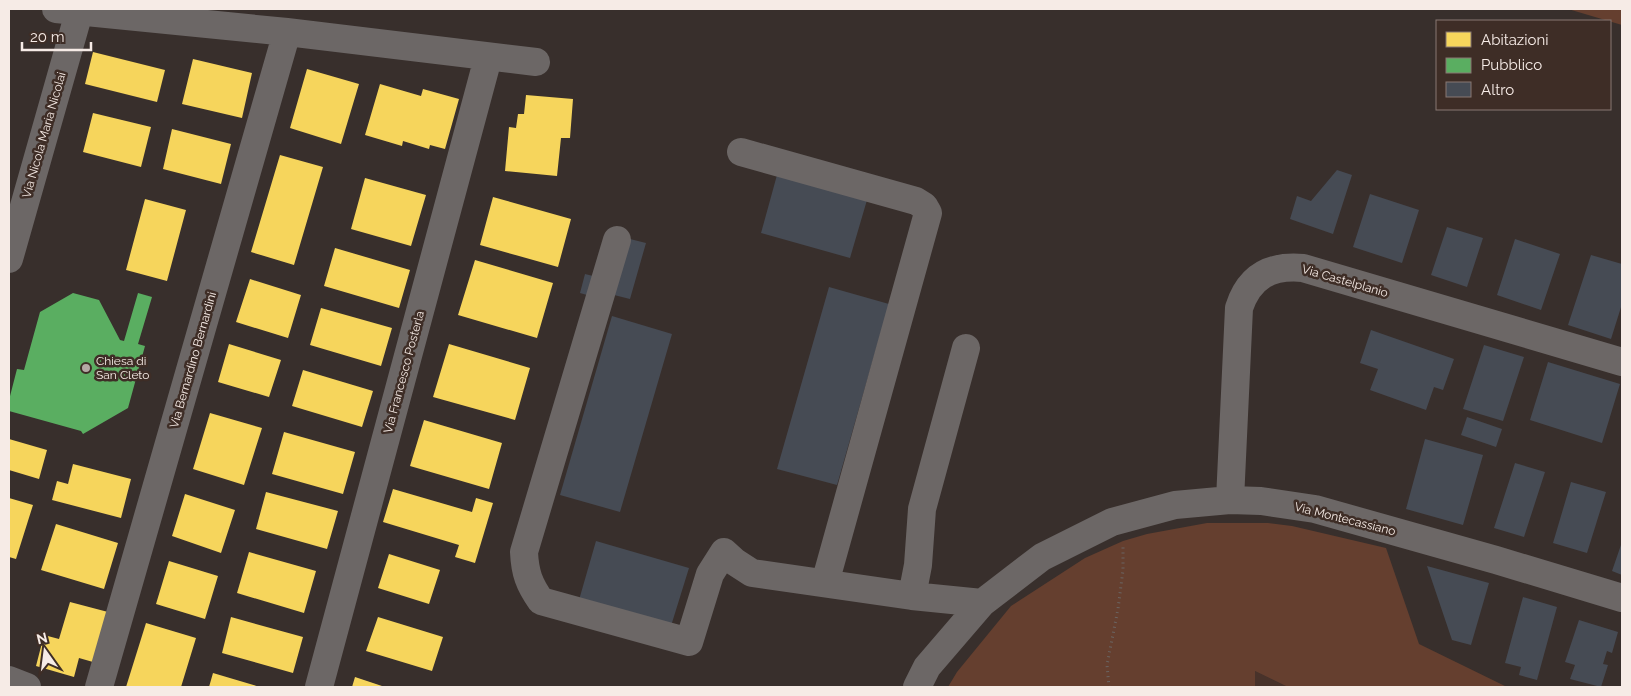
<svg xmlns="http://www.w3.org/2000/svg" width="1631" height="696" font-family="Raleway,sans-serif">
<style>
.built{fill:#48322a}
.green{fill:#653f2f}
.homes{fill:#f6d55c}
.public{fill:#5aae61}
.building{fill:#464b54}
.lines{fill:none;stroke-linecap:round;stroke-linejoin:round}
.path{stroke:#6b6563;stroke-width:3;stroke-dasharray:1 4;stroke-linecap:butt}
.minor{stroke:#6c6766;stroke-width:28}
.poi-dot{fill:#b4a9a5;stroke:#3e2d26;stroke-width:2}
.labels{text-anchor:middle;dominant-baseline:central;stroke-width:5;stroke-linejoin:round;paint-order:stroke}
.street-label{font-size:12px;fill:#f6ebe6;stroke:#3e2d26}
.poi-label{font-size:12px;fill:#f6ebe6;stroke:#3e2d26;text-anchor:start}
</style>
<rect width="100%" height="100%" fill="#382f2c"/>
<path class="built" d="M1255,671L1288,687H1255Z"/>
<path class="green" d="M1568,9H1622V25Z
M1207,523H1268L1292,526L1386,548L1419,644L1507,687H1288L1255,671V687H948L957,672L1011,606L1085,558L1123,541L1147,534Z"/>
<path class="homes" d="M93,52L165,70L157,102L85,84Z
M193,59L252,73L242,118L182,104Z
M307,69L359,84L341,144L290,128Z
M380,84L421,96L423,89L459,99L445,149L430,145L429,149L403,141L402,146L365,135Z
M526,95L573,99L570,138H561L557,176L505,171L509,127L516,128L518,114H524Z
M93,113L151,127L141,167L83,152Z
M172,129L231,144L221,184L163,169Z
M280,155L323,167L294,265L251,252Z
M365,178L426,195L411,246L351,229Z
M493,197L571,219L558,267L480,245Z
M145,199L186,210L167,281L126,270Z
M335,248L410,270L399,308L324,286Z
M475,260L553,283L537,338L458,315Z
M250,279L301,295L288,338L236,322Z
M321,308L392,328L381,366L310,345Z
M229,344L281,360L269,397L218,382Z
M449,344L530,368L515,420L433,397Z
M303,370L373,391L362,427L292,406Z
M210,413L262,428L244,485L193,469Z
M424,420L502,443L489,489L410,466Z
M284,432L355,452L343,494L272,474Z
M9,439L47,450L39,479L9,470Z
M73,464L131,479L121,518L52,500L57,481L68,484Z
M393,489L472,512L476,498L493,503L475,563L455,557L459,545L383,522Z
M266,492L338,511L327,549L256,529Z
M185,494L235,510L221,553L172,536Z
M9,498L33,505L16,559L9,557Z
M56,524L118,543L104,589L41,570Z
M249,552L316,571L304,613L237,593Z
M389,554L440,570L429,604L378,588Z
M169,561L218,576L205,619L156,604Z
M70,602L108,612L93,662L79,658L74,677L36,666L44,635L59,639Z
M231,617L303,637L293,673L222,653Z
M378,617L443,637L432,671L366,651Z
M146,623L196,638L181,687H126Z
M213,673L260,687H209Z
M355,677L385,687H352Z"/>
<path class="public" d="M73,293L99,300L120,340L124,341L138,293L152,297L138,344L145,346L128,408L83,434L81,431L9,411V400L17,369L24,370L40,312Z"/>
<path class="building" d="M1337,170L1352,175L1333,234L1290,219L1297,196L1311,201Z
M777,175L867,200L850,258L761,233Z
M1370,194L1419,210L1402,263L1353,247Z
M1447,227L1483,238L1467,287L1431,275Z
M626,238L646,243L630,299L610,294Z
M1515,239L1560,254L1541,310L1497,295Z
M1591,255L1622,264V304L1611,339L1568,325Z
M585,274L593,276L587,295L580,293Z
M829,287L889,304L837,485L777,469Z
M612,316L672,334L620,512L560,495Z
M1371,330L1454,359L1443,390L1434,387L1426,410L1370,390L1378,369L1360,363Z
M1484,345L1524,357L1503,421L1463,409Z
M1548,362L1620,384L1602,443L1530,420Z
M1467,417L1502,429L1496,447L1461,435Z
M1425,439L1483,455L1463,525L1406,509Z
M1515,463L1545,472L1524,537L1494,528Z
M1571,482L1606,492L1587,553L1553,543Z
M596,541L689,568L671,626L579,600Z
M1622,542V575L1612,571Z
M1427,566L1489,583L1471,645L1452,640Z
M1523,597L1557,607L1537,680L1519,675L1521,667L1505,663Z
M1579,620L1618,632L1612,653L1607,651L1603,664L1608,665L1601,687L1570,679L1575,665L1565,662Z"/>
<g class="lines">
<path class="path" d="M1109,687L1107,665L1118,609L1123,570V544"/>
<path class="minor" d="M56,9L287,32L536,62
M741,152L916,201L924,206L928,213L825,583
M617,240L524,552C525,573 529,584 541,601L689,642L710,574L724,552L735,562L752,573L912,596L982,603
M9,259L80,9
M1230,500L1239,308C1249,277 1270,265 1303,268L1622,362
M912,596L918,565L922,509L966,348
M9,680L27,687
M99,687L287,32
M319,687L488,58
M917,687L927,667L982,603L1042,557L1112,522L1175,505L1230,500L1261,501L1315,509L1496,560L1622,598"/>
</g>
<circle class="poi-dot" cx="86" cy="368" r="5"/>
<g class="labels">
<g class="street-label">
<text transform="translate(44 135) rotate(-74)">Via Nicola Maria Nicolai</text>
<text transform="translate(1345 281) rotate(16)">Via Castelplanio</text>
<text transform="translate(193 360) rotate(-74)">Via Bernardino Bernardini</text>
<text transform="translate(404 372) rotate(-75)">Via Francesco Posterla</text>
<text transform="translate(1345 519) rotate(14)">Via Montecassiano</text>
</g>
<g class="poi-label">
<text x="96" y="361">Chiesa di<tspan x="96" dy="14">San Cleto</tspan></text>
</g>
</g>
<rect width="1631" height="696" fill="none" stroke="#f6ebe6" stroke-width="20"/>
<rect x="1436" y="20" width="175" height="90" fill="#3e2d26" stroke="#887973"/>
<rect x="1446" y="32" width="25" height="15" fill="#f6d55c" stroke="#887973"/>
<text x="1481" y="45" font-size="15" fill="#f6ebe6">Abitazioni</text>
<rect x="1446" y="58" width="25" height="15" fill="#5aae61" stroke="#887973"/>
<text x="1481" y="70" font-size="15" fill="#f6ebe6">Pubblico</text>
<rect x="1446" y="82" width="25" height="15" fill="#464b54" stroke="#887973"/>
<text x="1481" y="95" font-size="15" fill="#f6ebe6">Altro</text>
<g transform="translate(45 651) rotate(346)" stroke="#3e2d26" stroke-width="4" paint-order="stroke">
<path d="M0-4L9 19L0 12L-9 19Z" fill="#f6ebe6"/>
<text y="-8" font-size="14" font-weight="bold" text-anchor="middle" fill="#f6ebe6">N</text>
</g>
<path d="M22 42v8h69v-8" fill="none" stroke="#f6ebe6" stroke-width="2.5"/>
<text x="30" y="42" font-size="15" fill="#f6ebe6" stroke="#3e2d26" stroke-width="4" paint-order="stroke">20 m</text>
</svg>
